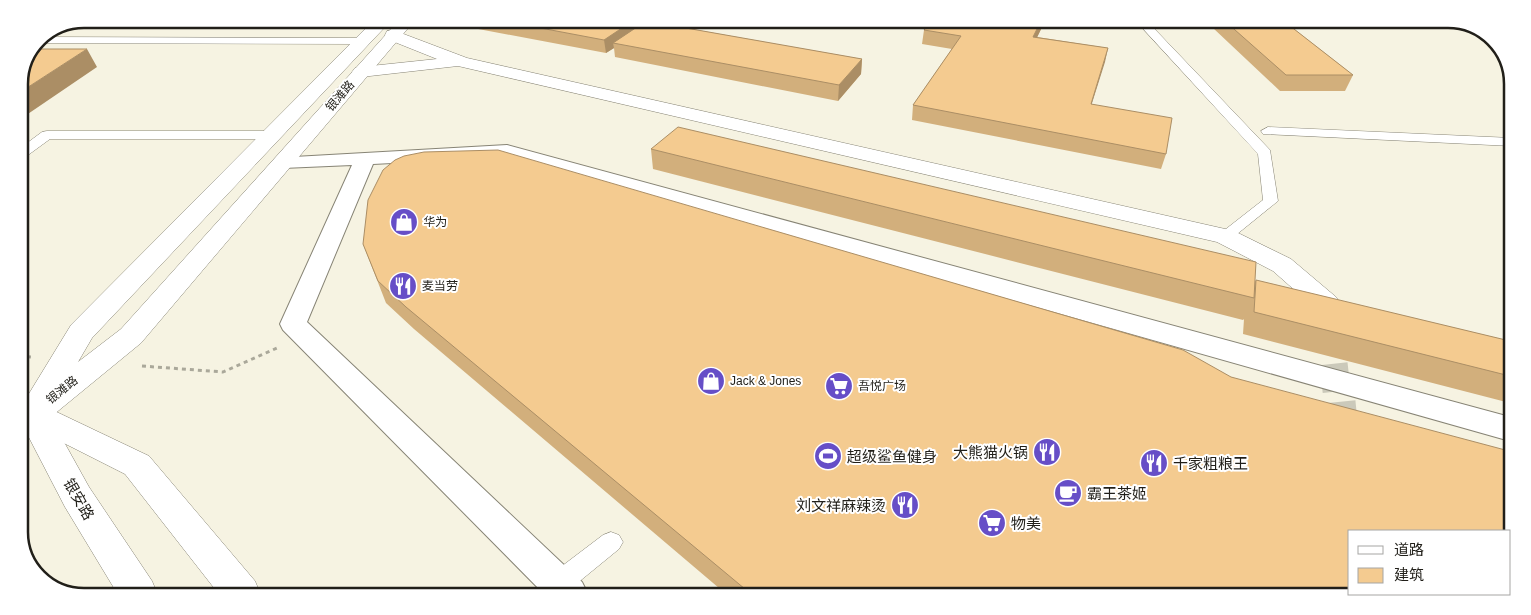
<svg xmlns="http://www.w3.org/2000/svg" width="1531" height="615" font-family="Helvetica,'Noto Sans SC',sans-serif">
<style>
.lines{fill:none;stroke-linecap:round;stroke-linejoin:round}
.minor-tunnel-far1{stroke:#cbc9ba;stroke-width:28;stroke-dasharray:28 14;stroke-linecap:butt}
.minor-tunnel{stroke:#cbc9ba;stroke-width:35;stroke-dasharray:35 18;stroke-linecap:butt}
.service-casing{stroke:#878475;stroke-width:1}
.pedestrian-casing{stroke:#878475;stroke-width:2}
.minor-casing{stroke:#878475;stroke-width:1}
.tertiary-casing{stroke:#878475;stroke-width:1}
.primary-casing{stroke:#878475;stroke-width:1}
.path{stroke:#aaa89a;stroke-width:3;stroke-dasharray:4 4;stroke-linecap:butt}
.service{fill:#fff;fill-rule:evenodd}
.pedestrian{fill:#fff;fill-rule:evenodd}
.minor{fill:#fff;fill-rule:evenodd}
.tertiary{fill:#fff;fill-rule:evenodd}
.primary{fill:#fff;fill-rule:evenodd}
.wall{fill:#d2af7c}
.shaded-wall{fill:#ab8e65}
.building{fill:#f4cb90;stroke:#ab8e65}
.labels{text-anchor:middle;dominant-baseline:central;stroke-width:4;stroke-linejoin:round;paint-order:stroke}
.street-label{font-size:12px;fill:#211f19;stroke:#fff}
.poi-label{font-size:12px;fill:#211f19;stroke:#fff;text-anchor:start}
.near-poi-label{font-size:15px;fill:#211f19;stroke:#fff;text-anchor:start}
.near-street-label{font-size:15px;fill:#211f19;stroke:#fff}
.rim{fill:none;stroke:#211f19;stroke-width:2.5}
</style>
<rect width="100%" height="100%" fill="#f6f3e2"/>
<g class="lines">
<path class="minor-tunnel-far1" d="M1329,322L1338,404"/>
<path class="minor-tunnel" d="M1338,402L1342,443"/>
<g class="service-casing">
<path id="service" d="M1136,21H1147L1270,150L1278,201L1231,239H1219L1217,236L1263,200L1258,154Z
M40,37L363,38L368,41L363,44L36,43Z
M1268,127L1512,138V146L1263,134L1261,131Z
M47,131H273L280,135L273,139H50L24,158L19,159V149L42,132Z
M611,532L619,535L623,542L619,549L564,594H545L542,587L545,579L603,535Z"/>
</g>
<g class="pedestrian-casing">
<path id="pedestrian" d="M507,145L1510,417V441L506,157L373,164L307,322L582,582L588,594H544L283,330L280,324L352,165L283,168L276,166L273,162L276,158Z"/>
</g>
<g class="minor-casing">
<path id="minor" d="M393,30L467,58L1234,231L1291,259L1336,297L1340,303L1336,309L1326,312L1316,309L1273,271L1217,242L458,66L361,77L355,76L352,72L355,68L361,67L437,59L387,39L385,35L387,31Z
M33,402L44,406L149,456L255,581L260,593H218L125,474L22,422C18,416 18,412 22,406Z"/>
</g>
<g class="tertiary-casing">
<path id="tertiary" d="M377,19L385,21L387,24L385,27L92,338L78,362L121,329L399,20H415L141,343L30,434L19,437V408L27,402L25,400L30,392L71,325L373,21Z"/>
</g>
<g class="primary-casing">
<path id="primary" d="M33,402L44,406L89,487L152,581L157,593H117L65,507L23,426L19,427V403Z"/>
</g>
<path class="path" d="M19,356L31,357
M142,366L223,372L277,348"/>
<use href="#service" class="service"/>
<use href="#pedestrian" class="pedestrian"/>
<use href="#minor" class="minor"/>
<use href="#tertiary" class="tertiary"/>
<use href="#primary" class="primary"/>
</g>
<path class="wall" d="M471,20H655L652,22L862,59L861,74L838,101L615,57L614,48L606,53L473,28Z
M931,21H1045L1037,37L1108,48L1091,104L1166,154L1161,169L912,120L913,105L952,49L922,44L924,30Z
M1215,22H1285L1353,75L1345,91H1280L1213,28Z
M651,149L1255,281L1510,341V403L1243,334L1244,319L1243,320L653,169Z
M363,244L1231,377L1448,596L726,594L414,329L386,303Z"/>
<path class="shaded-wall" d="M634,20H655L620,44L613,43L614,48L606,53L604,40Z
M1041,21H1045L1031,50L1033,37Z
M1108,48L1105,62L1087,119L1091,104Z
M87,49L97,67L19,120V93Z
M862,59L861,74L838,101L839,85Z"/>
<path class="building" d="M498,20H634L604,40Z
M646,21L862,59L839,85L613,43Z
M931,21H1041L1033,37L1108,48L1091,104L1172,118L1166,154L913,105L961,36L924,30Z
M1226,22H1285L1353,75H1286Z
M33,49H87L19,93V80Z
M678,127L1256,262L1254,298L651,149Z
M498,150L1183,350L1231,377L1509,451V531H1350V594H1455L1448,596L751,594L406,307L378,281L363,244L368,200L383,170L395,160L404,156L424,152Z
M1256,280L1510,341V376L1254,312Z"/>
<defs>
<g id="shop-disc" transform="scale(1.4375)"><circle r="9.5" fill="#664ec7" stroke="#fff"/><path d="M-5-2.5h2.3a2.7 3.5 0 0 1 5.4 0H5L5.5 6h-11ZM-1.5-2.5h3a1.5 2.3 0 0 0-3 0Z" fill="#fff"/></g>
<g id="restaurant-disc" transform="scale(1.4375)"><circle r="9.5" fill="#664ec7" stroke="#fff"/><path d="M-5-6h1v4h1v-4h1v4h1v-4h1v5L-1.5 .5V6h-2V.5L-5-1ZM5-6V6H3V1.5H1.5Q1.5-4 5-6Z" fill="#fff"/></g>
<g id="supermarket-disc" transform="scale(1.4375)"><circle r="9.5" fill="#664ec7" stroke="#fff"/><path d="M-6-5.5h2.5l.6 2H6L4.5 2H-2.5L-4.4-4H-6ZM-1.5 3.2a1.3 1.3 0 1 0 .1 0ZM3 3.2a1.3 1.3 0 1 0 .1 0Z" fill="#fff"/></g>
<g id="stadium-disc" transform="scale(1.4375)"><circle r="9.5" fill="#664ec7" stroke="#fff"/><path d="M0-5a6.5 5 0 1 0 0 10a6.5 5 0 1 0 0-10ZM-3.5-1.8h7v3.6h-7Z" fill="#fff"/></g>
<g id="cafe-disc" transform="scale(1.4375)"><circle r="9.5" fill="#664ec7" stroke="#fff"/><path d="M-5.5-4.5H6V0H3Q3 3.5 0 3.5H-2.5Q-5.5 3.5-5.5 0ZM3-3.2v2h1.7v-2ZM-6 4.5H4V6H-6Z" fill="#fff"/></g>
</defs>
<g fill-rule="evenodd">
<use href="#shop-disc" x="404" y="222"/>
<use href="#restaurant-disc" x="403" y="286"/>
<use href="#shop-disc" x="711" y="381"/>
<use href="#supermarket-disc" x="839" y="386"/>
<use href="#restaurant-disc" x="1047" y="452"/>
<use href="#stadium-disc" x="828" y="456"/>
<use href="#restaurant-disc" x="1154" y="463"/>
<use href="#cafe-disc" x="1068" y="493"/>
<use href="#restaurant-disc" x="905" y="505"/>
<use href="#supermarket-disc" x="992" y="523"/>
</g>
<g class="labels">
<g class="street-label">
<text transform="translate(340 96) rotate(-49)">银滩路</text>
<text transform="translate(62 390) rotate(-39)">银滩路</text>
</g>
<g class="poi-label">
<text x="423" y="222">华为</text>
<text x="422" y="286">麦当劳</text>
<text x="730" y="381">Jack &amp; Jones</text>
<text x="858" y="386">吾悦广场</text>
</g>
<g class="near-poi-label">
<text x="1028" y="452" text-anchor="end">大熊猫火锅</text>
<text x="847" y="456">超级鲨鱼健身</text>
<text x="1173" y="463">千家粗粮王</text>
<text x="1087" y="493">霸王茶姬</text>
<text x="886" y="505" text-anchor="end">刘文祥麻辣烫</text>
<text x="1011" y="523">物美</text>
</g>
<g class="near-street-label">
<text transform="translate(79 499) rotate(60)">银安路</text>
</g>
</g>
<path d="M0 0H1531V615H0ZM84 28H1448A56 56 0 0 1 1504 84V532A56 56 0 0 1 1448 588H84A56 56 0 0 1 28 532V84A56 56 0 0 1 84 28Z" fill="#fff" fill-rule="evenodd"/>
<path class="rim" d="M84 28H1448A56 56 0 0 1 1504 84V532A56 56 0 0 1 1448 588H84A56 56 0 0 1 28 532V84A56 56 0 0 1 84 28Z"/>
<rect x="1348" y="530" width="162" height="65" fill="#ffffff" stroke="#a6a5a3"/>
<rect x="1358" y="546" width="25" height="8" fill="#ffffff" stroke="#a6a5a3"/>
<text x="1394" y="555" font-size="15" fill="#211f19">道路</text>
<rect x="1358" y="568" width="25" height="15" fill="#f4cb90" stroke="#a6a5a3"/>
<text x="1394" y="580" font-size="15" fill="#211f19">建筑</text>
</svg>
